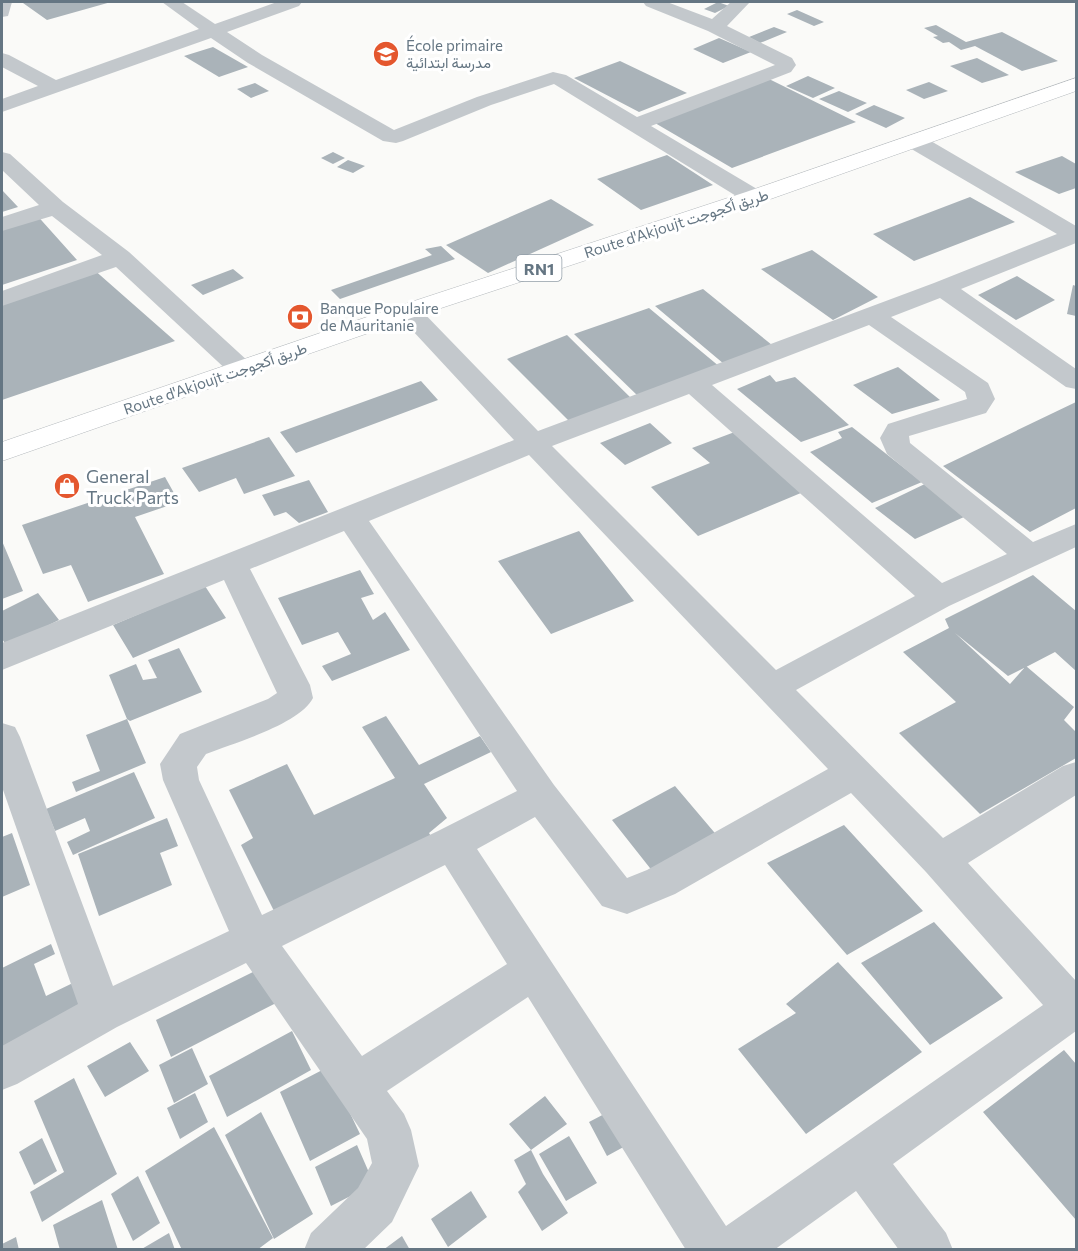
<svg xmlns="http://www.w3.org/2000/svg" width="1078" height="1251" font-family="Commissioner,Vazirmatn,sans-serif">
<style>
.building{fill:#aab3b9}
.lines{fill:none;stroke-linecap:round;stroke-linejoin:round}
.trunk-casing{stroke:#b4b9bd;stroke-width:1}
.minor{fill:#c3c8cc;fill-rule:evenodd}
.trunk{fill:#fff;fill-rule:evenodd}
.labels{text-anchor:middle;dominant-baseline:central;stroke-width:6;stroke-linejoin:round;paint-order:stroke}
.far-poi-label{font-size:15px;fill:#657683;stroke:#fff;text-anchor:start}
.far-street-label{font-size:15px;fill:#657683;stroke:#fff}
.shield{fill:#fff;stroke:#939fa8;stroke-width:1.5}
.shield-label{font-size:16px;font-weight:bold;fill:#657683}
.poi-label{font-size:18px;fill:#657683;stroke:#fff;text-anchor:start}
</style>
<rect width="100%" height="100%" fill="#fafaf8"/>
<path class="building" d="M28,2H111L47,20L23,3Z
M718,2L729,6L715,13L704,9Z
M797,10L824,22L814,26L787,14Z
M936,25L966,42L1002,32L1058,61L1022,71L975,46L961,50L949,42L943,43L933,37L938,36L924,28Z
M774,27L787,32L760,43L749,37Z
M719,38L751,52L723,63L693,49Z
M213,47L248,67L219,77L184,56Z
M977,58L1009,75L982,83L950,66Z
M620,61L687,93L639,112L574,78Z
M808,76L835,88L813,98L786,86Z
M767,78L856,122L732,168L655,123Z
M929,82L948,91L924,99L906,90Z
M255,83L269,91L251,98L237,89Z
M839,91L867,103L848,112L819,99Z
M874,105L905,118L886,128L855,114Z
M333,152L345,158L333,164L321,158Z
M667,155L713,185L641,210L597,179Z
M1062,156L1076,164V188L1059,194L1015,172Z
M348,160L365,166L353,173L337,167Z
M2,190L18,207L2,212Z
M970,197L1015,222L914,261L873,234Z
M551,199L594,225L488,273L446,245Z
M34,212L77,260L2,285V222Z
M441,246L455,259L340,299L331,290L432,255L425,249Z
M812,250L878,297L833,320L761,269Z
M92,268L175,341L2,400V303Z
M233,269L244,278L203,295L191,285Z
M1017,276L1055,300L1016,320L978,295Z
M1073,285L1076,286V316L1067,314Z
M703,289L772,345L724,364L655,306Z
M649,308L720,367L640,398L574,334Z
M567,335L633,400L571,423L507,359Z
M898,367L940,400L892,414L853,385Z
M770,375L776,382L795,377L849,425L801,442L737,389Z
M421,381L438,400L296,453L280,432Z
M1076,402V508L1030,532L943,466Z
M650,423L672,443L625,465L600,443Z
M852,427L922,482L872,503L810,452L842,438L838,432Z
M740,430L808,490L698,536L651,487L710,463L692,448Z
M269,437L295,476L244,494L236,478L199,492L182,468Z
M165,477L179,502L135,517L164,574L88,602L71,565L43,574L22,525Z
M309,480L328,512L299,523L286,512L274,516L262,495Z
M931,481L964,517L915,539L875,508Z
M579,531L634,601L551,634L498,561Z
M2,541L23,591L2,599Z
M360,570L374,594L361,598L373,620L385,612L410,650L332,681L322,666L351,654L338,632L302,645L278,598Z
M1033,575L1076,611V671L1055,652L1030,665L1008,676L955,633L1010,684L1026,666L1074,707L1064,720L1076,732V758L980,814L899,733L956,702L903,652L949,628L945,619Z
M205,586L226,618L133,658L113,625Z
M38,593L59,620L7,646L2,639V611Z
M179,648L202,692L130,721L127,719L109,675L136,664L143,680L157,678L148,660Z
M386,716L419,765L480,736L491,752L424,784L447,818L429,833L433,840L276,915L241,845L253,838L229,790L287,764L314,815L395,778L362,727Z
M127,719L146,763L76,792L72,782L100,771L86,735Z
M134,772L155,818L73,855L67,842L90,831L85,818L55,831L46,809Z
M675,786L725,845L661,882L612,820Z
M167,818L178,846L160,853L172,885L99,916L78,854Z
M844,825L923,911L847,955L767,863Z
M12,833L30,885L2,897V837Z
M934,922L1003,998L930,1045L861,963Z
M51,944L55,954L34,964L46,996L77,981L86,1006L2,1048V968Z
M838,962L922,1052L806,1134L738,1049L796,1013L786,1004Z
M263,967L280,1001L171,1057L156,1020Z
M292,1031L311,1070L227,1117L209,1076Z
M130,1042L149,1071L105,1097L87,1066Z
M192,1048L208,1084L174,1103L159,1065Z
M1064,1050L1076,1064V1220L983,1112Z
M328,1067L360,1134L310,1161L280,1092Z
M74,1078L117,1174L42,1222L30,1192L64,1172L34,1101Z
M195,1093L208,1122L180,1139L167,1108Z
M545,1096L567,1124L531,1150L509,1124Z
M610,1111L629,1144L607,1156L589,1122Z
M261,1112L313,1214L274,1239L225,1135Z
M214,1127L273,1238L257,1250H182L145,1171Z
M569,1136L597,1183L566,1201L539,1154Z
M42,1138L57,1171L34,1185L19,1152Z
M357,1145L374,1184L331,1206L315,1167Z
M531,1150L543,1174L568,1213L542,1231L518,1192L526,1184L514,1160Z
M138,1176L160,1223L133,1241L111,1194Z
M471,1191L487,1217L448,1247L431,1219Z
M102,1200L118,1250H60L53,1225Z
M169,1233L175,1250H140Z
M402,1236L410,1250H383Z
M16,1237L19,1250H2V1244Z"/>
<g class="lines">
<g class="trunk-casing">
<path id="trunk" d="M1076,78V91L762,202L417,316L2,461V442L399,306L746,192Z"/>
</g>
<path class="minor" d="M2,2H12L8,16L2,17Z
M162,2H182L215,24L277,2H302L299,6L227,32L262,55L394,130L477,97L553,72L566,75L637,117L775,65L708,31L646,6L643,2H667L712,19L731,2H750L727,26L792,58L796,65L791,72L651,126L762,192L765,197L762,202L754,204L746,202L554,84L491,105L403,141L396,143L383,141L248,63L211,38L2,112V99L38,86L2,67V53L9,55L56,80L199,29Z
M916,136L924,137L1076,226V243L961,289L1076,369V389L1066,387L940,298L891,317L988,383L995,399L986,413L909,436L910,443L1033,542L1076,524V547L949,606L796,690L943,838L1063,766L1076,762V795L968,863L1076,981V1031L893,1164L946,1233L953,1250H899L856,1191L774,1250H686L528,997L387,1091L404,1114L411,1130L419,1166L392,1222L363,1250H304L311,1233L358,1188L372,1163L367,1139L246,963L117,1027L17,1084L2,1090V1046L78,1004L2,787V723L15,727L20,737L113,986L229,931L163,780L160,764L180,734L268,699L277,693L224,580L2,670V643L514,440L399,316L395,311L399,306L408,303L417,306L538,431L934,283L1057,234L908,147L905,142L908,137ZM869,325L958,387L965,392L967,399L888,424L880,438L887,454L1007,554L942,583L712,385ZM689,394L915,596L776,670L552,446ZM529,455L828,769L647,870L627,878L554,785L369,521ZM344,531L517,791L438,831L262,915L199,780L197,767L206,754C234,743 300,724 313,698L310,685L250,569ZM851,793L926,872L1043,1005L726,1226L477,849L535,817L602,906L627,914L675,894ZM445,865L507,964L362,1056L282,946Z
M2,152L10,154L63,202L129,252L249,362L253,368L249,374L240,376L231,374L116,267L2,306V291L102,255L52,216L2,231V217L39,205L2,170Z"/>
<use href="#trunk" class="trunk"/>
</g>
<defs>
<g id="school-disc" transform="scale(1.35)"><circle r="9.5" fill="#e4572e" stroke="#fff"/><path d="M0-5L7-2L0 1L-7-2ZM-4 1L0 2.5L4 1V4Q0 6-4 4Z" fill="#fff"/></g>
<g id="bank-disc" transform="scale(1.35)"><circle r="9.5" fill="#e4572e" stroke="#fff"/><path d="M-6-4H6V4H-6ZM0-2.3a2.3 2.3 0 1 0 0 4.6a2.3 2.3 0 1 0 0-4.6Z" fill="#fff"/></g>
<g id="shop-disc" transform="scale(1.35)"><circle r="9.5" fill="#e4572e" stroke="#fff"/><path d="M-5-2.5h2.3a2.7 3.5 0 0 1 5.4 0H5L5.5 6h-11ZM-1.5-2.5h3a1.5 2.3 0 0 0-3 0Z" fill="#fff"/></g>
</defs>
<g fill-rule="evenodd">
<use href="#school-disc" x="386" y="54"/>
<use href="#bank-disc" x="300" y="317"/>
<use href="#shop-disc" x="67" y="486"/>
</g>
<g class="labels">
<g class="far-poi-label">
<text x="406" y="45">École primaire<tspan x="406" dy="17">مدرسة ابتدائية</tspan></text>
<text x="320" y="308">Banque Populaire<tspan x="320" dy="17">de Mauritanie</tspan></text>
</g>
<g class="far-street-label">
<text transform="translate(676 223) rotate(-18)">Route d'Akjoujt طريق أكجوجت</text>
<text transform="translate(215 378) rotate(-19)">Route d'Akjoujt طريق أكجوجت</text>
</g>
<rect class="shield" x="516.5" y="255" width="45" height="26" rx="4.5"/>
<g class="shield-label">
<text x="539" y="268">RN1</text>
</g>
<g class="poi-label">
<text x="86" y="476">General<tspan x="86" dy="21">Truck Parts</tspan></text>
</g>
</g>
<rect width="1078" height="1251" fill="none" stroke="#657683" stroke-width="6"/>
</svg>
